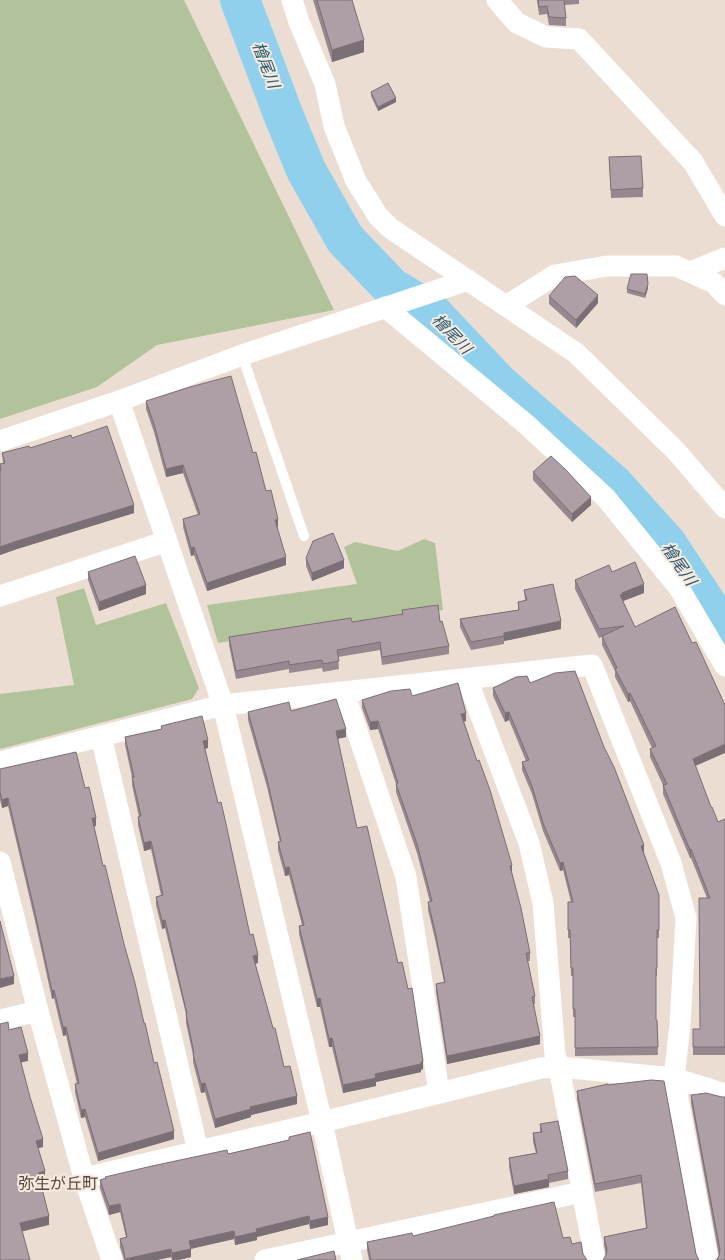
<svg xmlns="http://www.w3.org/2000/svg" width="725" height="1260" font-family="'Space Grotesk','Noto Sans JP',sans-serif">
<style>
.green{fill:#b1c39a}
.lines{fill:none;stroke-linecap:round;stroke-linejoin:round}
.river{stroke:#8fd1ed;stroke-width:40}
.service{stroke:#fff;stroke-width:10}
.minor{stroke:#fff;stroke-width:21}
.wall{fill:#96888e}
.shaded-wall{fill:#7a6f74}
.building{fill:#ae9ea5;stroke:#7a6f74}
.labels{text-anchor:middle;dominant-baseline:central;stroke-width:4;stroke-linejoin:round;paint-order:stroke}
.water-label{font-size:16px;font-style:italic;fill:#24586c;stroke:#f9eadf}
.neighbourhood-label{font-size:16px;fill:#54483f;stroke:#f9eadf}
</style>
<rect width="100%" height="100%" fill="#ebddd2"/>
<path class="green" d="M0,0H184L334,310L157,345L97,387L0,419Z
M424,539L435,543L443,610L218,643L207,605L357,584L344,547L355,542L398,551Z
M84,588L96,625L166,603L199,688L192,699L0,749V694L74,685L56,597Z"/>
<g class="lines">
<path class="river" d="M240,0L283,114L306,170L345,239L391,287L430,311L499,384L613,484L667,544L725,632"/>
<path class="service" d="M242,355L304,536"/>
<path class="minor" d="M292,0L299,22L325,84L334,126L356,181L378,216L390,228L576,353L676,451L725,508
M497,0L517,23L546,37L579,39L693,162L725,216
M690,272L725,258
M506,306L555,275L607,266H676L714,283L725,295
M385,307L526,424L606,498L679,588L725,666
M119,401L223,705L322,1122L352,1260
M0,441L119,401L242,355L468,280
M0,596L167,541
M467,679L529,843L543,903L555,1055L559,1067L595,1260
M344,692L406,877L439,1092
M101,736L198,1151
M0,762L223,705L592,665L671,863L686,918L680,1025L674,1078L708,1260
M0,862L38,1011L84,1178L112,1260
M0,1020L38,1011
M84,1178L322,1122L541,1068L559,1067L674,1078L725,1094
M265,1260L582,1192"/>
</g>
<path class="wall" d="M313,0H352L364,52L332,62Z
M537,0H579V4L564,5L566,18V26L549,25L547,14L539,15Z
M371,92L396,102L378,111L371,96Z
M609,157L643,188V197L611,198Z
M648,288L645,298L627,293V289Z
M549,296L598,303L576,328L549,304Z
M146,401L253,453L278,527L277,528L286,565L207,591L194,555L191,556L183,527V519L198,515L183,473L166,477L154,432L146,409Z
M72,438L134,513L17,549L0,555V464L3,463L2,453L30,448Z
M533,472L591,505L572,522L533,480Z
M306,558L344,568L312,581L306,566Z
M88,572L146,594L99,611L88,580Z
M612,572L644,593L623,601L695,766L711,807L718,822L725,819V1055H693V1029H700L707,898L691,858H690L663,794V785L650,757V749L652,748L630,701L628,702L615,677V671L602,645V637L599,638L575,589V580Z
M524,590L561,629L504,641V644L471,650L460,627V619L518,610V602L525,601Z
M402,610L440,622L449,646V654L382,665L380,650L338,657L339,669L323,672L322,668L289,673V669L236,679L229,645V637L352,622L402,614Z
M530,683L644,853L659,895V938H657V976H656V1020H657L658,1055L575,1056V1017H573V976H571L570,938H568V902H571L563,870L560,871L543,831L532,794L522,770V762L526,761L509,720L505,722L493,696V688Z
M412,696L466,721L464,722L512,873L530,953V961H527L535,996V1004H534L540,1044L447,1064L436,992V984L444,982L435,939L428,910V902H430L417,853L396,792V784L378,729L370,730L362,708V700Z
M291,711L346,737L338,739L357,828L398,963L423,1069L421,1070V1072L376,1082V1086L343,1093L332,1047H329L320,1007H317L299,934V926L302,925L289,875L285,876L278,850V842H280L267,787L248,720V712Z
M161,726L208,748L205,749L218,803L250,935L258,963L255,964L273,1028L284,1067L297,1104L251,1115V1117L215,1128L205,1092L201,1093L193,1062V1055L186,1023V1014L165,928L162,929L156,905V897L161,895L151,849L144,851L138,825V817H139L132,785V777L125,745V737L161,729Z
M0,769L85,788L96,826H94L103,866L154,1063L174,1139L98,1161L85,1117L81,1118L75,1092V1084H77L66,1035L63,1036L54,998L52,999L35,921L8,806L2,808L0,800Z
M608,1084L696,1254L606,1256L604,1245V1237L646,1228L641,1183L595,1192L577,1099V1091Z
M691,1095L722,1097L725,1260L719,1256L691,1103Z
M540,1124L568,1171V1179L549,1183V1187L514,1194L509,1167V1158L536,1153L533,1142V1133L540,1132Z
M289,1137L328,1225L310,1229L309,1224L257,1237V1240L235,1245L234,1239L191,1249V1257L178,1260H172L171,1257L157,1260H124L123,1256L120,1247V1239L126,1237L120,1212L109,1215L100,1188V1180L228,1154L289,1140Z
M413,1236L563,1238L572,1244L583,1254L587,1260H369L367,1250V1242Z"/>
<path class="shaded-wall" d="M364,40V52L332,62V50Z
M396,98V102L378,111V107Z
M648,284V288L645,298V294Z
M598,295V303L576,328V320Z
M183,465V473L166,477V469Z
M591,497V505L572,522V514Z
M134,505V513L17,549L0,555V547L17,541Z
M278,519V527L275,528V520Z
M194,547V555L191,556V548Z
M286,557V565L207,591V583Z
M344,560V568L312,581V573Z
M644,584V593L623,601L620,595L622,593Z
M146,585V594L99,611V602Z
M561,621V629L504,641V633Z
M630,693V701L628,702V694Z
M509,712V720L505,722V713Z
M466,713V721L461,722V714Z
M378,721V729L370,730V722Z
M346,729V737L336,739V731Z
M208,740V748L203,749V741Z
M725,744V753L693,767V759Z
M8,798V806L2,808V800Z
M92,818H96V826L92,827Z
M151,841V849L144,851V843Z
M644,845V853L641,854V846Z
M691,849V858H690V850Z
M563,862V870L560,871V863Z
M512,865V873L510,874V866Z
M289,867V875L285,876V868Z
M165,920V928L162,929V921Z
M258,955V963L253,964V956Z
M14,976V984L0,988V979Z
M54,990V998L52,999V991Z
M320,998V1007H317V999Z
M63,1027H66V1035L63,1036Z
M540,1036V1044L447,1064V1056Z
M332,1038V1047H329V1039Z
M28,1053V1061L19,1063V1055Z
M423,1061V1069L421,1070V1072L376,1082V1086L343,1093V1085L375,1074Z
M205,1083V1092L201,1093V1084Z
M297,1096V1104L251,1115V1117L215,1128V1119L250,1107Z
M85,1109V1117L81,1118V1110Z
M174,1131V1139L98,1161V1153Z
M43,1139V1147L36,1149V1141Z
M45,1171V1179L38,1182V1173Z
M549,1179V1187L514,1194V1186Z
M120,1204V1212L109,1215V1206Z
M49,1216V1225L20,1232V1223Z
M309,1216V1224L257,1237V1240L235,1245V1237L256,1229Z
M328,1217V1225L310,1229V1221Z
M234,1231V1239L189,1249V1241Z
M171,1249V1257L157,1260H125V1259Z
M191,1249V1257L178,1260H172V1253Z"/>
<path class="building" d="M317,0H352L364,40L332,50Z
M538,0H564L566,18L549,17L547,6L539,7Z
M388,83L396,98L378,107L371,92Z
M641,156L643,188L611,190L609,157Z
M631,274H647L648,284L645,294L627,289Z
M575,276L598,295L576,320L549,296L565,277Z
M231,376L253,453L256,452L266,491L271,490L278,519L275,520L286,557L207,583L194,547L191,548L183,519L200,514L183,465L166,469L154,424L146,401L190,387Z
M107,426L134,505L17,541L0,547V470H1L0,464L5,463L2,453L29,446L30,448L71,435L72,438Z
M551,456L566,470L591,497L572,514L533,472Z
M333,533L344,560L312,573L306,558L313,541Z
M135,556L146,585L99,602L88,572Z
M635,562L644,584L622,593L623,594L620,595L635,627L675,607L692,643L696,642L725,705V744L693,759L711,807H712L718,822L725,819V1047H693V1029H700L699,898H710L691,849L690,850L663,785L667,784L650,749L656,746L630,693L628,694L615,669L617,668L602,636L624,626L599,629L575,580L609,565L612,572Z
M553,584L561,621L504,633V636L471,642L460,619L519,610L518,602L527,600L524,590Z
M438,605L440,622L442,621L449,646L382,657L380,642L337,650L339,661L323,664L322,660L289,665V661L236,671L229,637L351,618L352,622L403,614L402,610Z
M575,671L604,747L614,767L644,845L641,846L659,895V930H657V968H656V1020H657L658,1047L575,1048V1009H573V968H571L570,930H568V902H573L563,862L560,863L543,823L532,786L522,762L529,760L509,712L505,713L493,688L516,677L527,676L530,683L555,673Z
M458,683L466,713L461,714L477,761L479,760L490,790L512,865L510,866L521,908L530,953H526L535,996L532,997L540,1036L447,1056L436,984L445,982L435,931L428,902L432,901L417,844L396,784L398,783L378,721L370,722L362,700L391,691L410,689L412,696Z
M336,699L346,729L336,731L357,828L367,826L398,963L402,962L408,989L412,988L423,1061L421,1062V1064L375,1074L376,1078L343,1085L332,1038L329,1039L320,998L317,999L299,926L304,925L289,867L285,868L278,842L281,841L267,779L248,712L289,702L291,711Z
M202,716L208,740L203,741L218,803L221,802L226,824L250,935L253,934L258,955L253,956L273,1028H275L284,1067L290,1066L297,1096L250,1107L251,1109L215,1119L205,1083L201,1084L193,1054L194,1053L186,1014H187L165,920L162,921L156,897L163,895L151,841L144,843L138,817L141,816L132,777H134L125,737L162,729L161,726Z
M76,752L85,788L89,787L96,818H92L103,866L105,865L124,944L135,983L144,1023H145L154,1063L157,1062L174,1131L98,1153L85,1109L81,1110L75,1084L79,1083L66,1027H63L54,990L52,991L35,913L8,798L2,800L0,792V769Z
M0,921L14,976L0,979Z
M8,1022L9,1030L21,1027L28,1053L19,1055L30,1097L43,1139L36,1141L45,1171L38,1173L49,1216L20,1223L30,1260H0V1024Z
M651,1080L664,1081L696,1254L699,1260H603L606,1255L607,1250L604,1237L647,1228L641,1175L595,1184L577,1091L608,1084V1085Z
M706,1093L722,1097H725V1260H716L719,1256L720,1250L691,1095Z
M558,1121L568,1171L548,1175L549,1179L514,1186L509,1158L537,1153L533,1133L542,1132L540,1124Z
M310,1132L328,1217L310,1221L309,1216L256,1229L257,1232L235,1237L234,1231L189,1241L191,1249L172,1253L171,1249L125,1259L123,1248L120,1239L127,1237L120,1204L109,1206L100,1180L106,1178L105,1177L152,1166L227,1150L228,1154L289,1140V1137Z
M554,1202L563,1238L570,1237L572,1244L581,1242L583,1254L587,1260H371L367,1242L412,1233L413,1236L494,1216V1215Z
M334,1251L336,1260H297Z"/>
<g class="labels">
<g class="water-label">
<text transform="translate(266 65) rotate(69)">檜尾川</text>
<text transform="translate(452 334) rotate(46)">檜尾川</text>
<text transform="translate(679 564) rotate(55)">檜尾川</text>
</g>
<g class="neighbourhood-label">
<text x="58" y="1183">弥生が丘町</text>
</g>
</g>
</svg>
